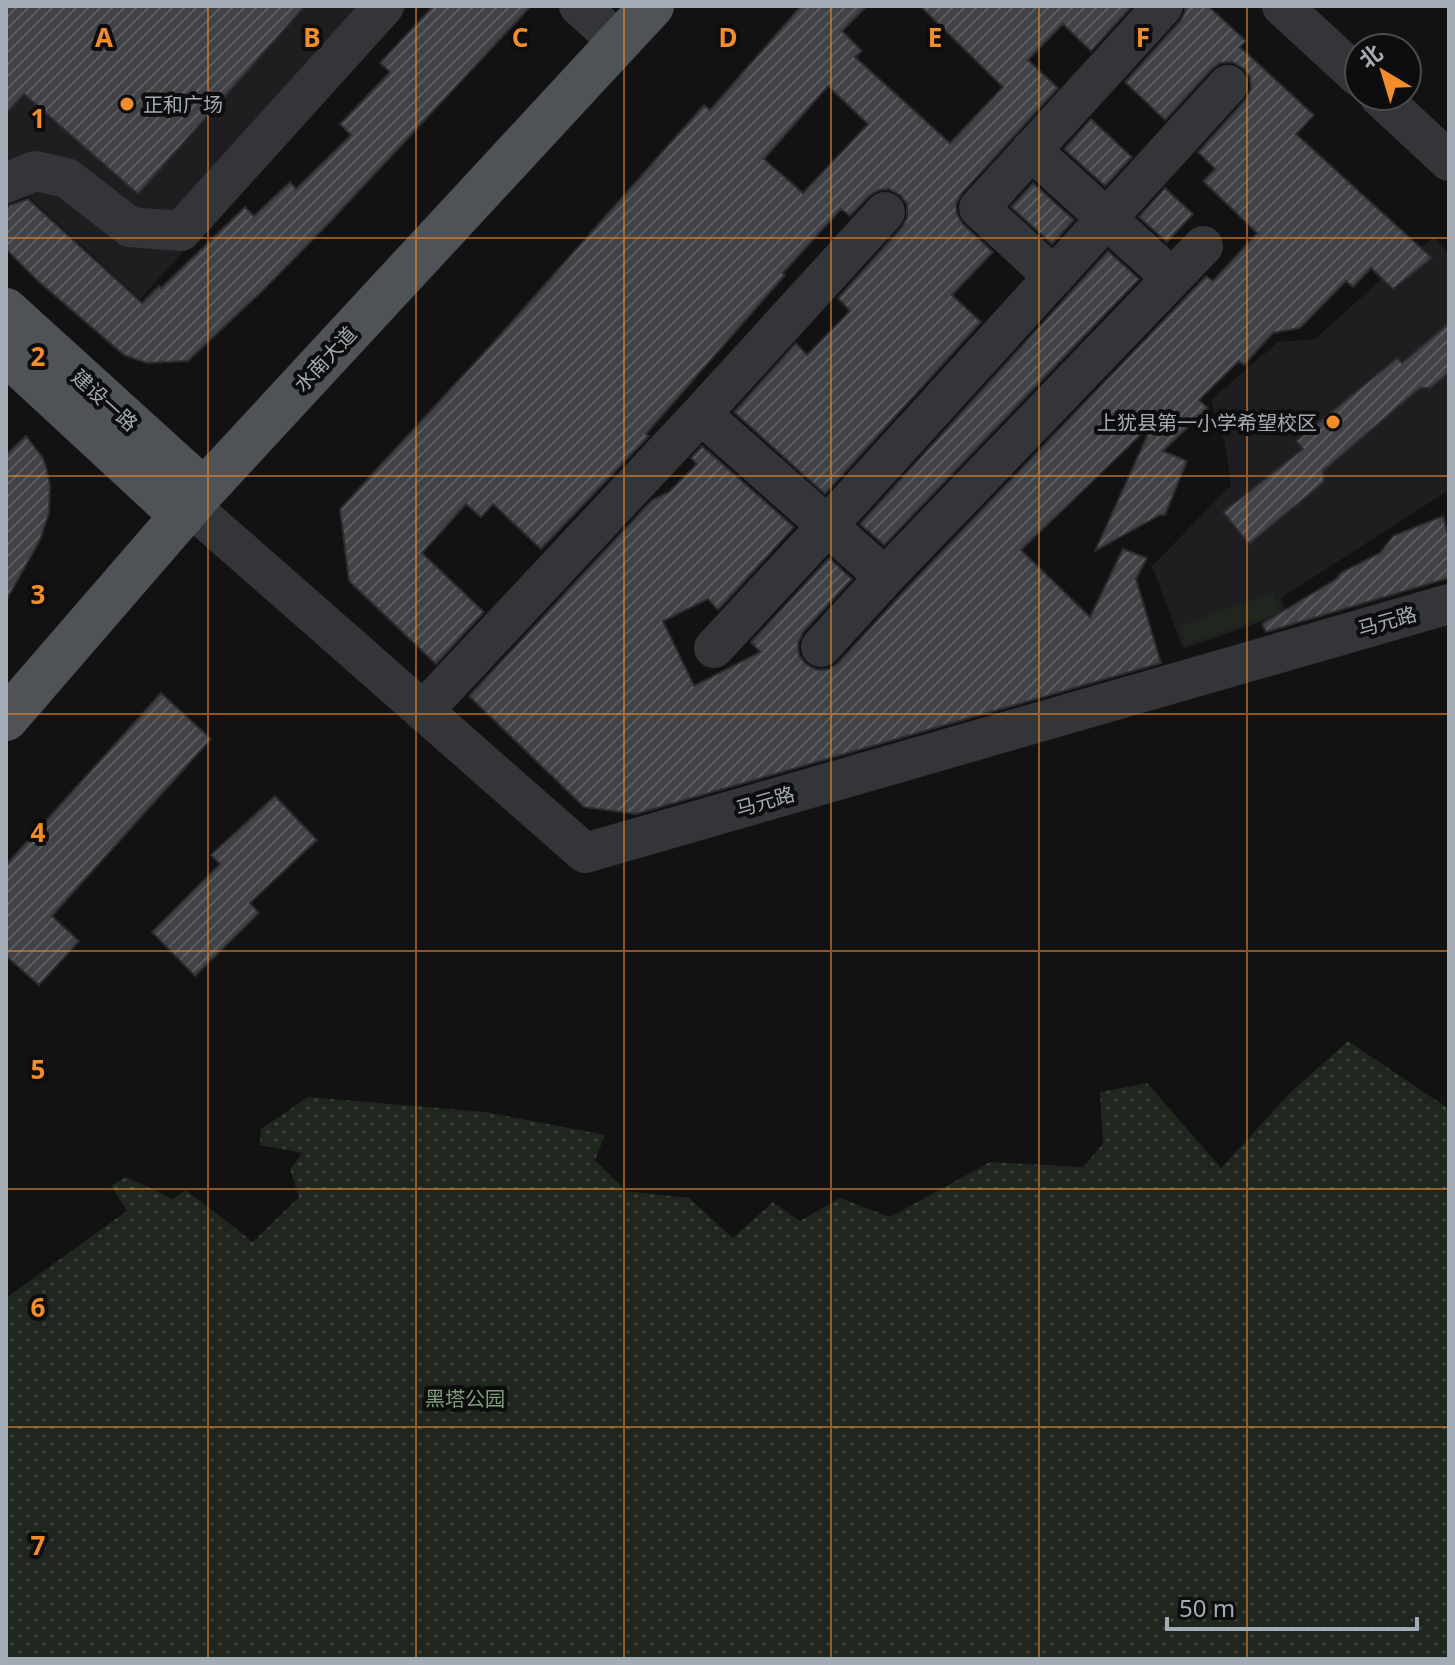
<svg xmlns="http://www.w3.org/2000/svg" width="1455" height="1665" font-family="'Noto Sans','Noto Sans SC',sans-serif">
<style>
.built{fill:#1e1e20}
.grass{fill:#1e261e}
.park{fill:url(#park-dots)}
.building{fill:url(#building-hatch);stroke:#2c2c2f;stroke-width:2;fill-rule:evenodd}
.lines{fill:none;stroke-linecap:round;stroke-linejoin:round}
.minor{stroke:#333538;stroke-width:40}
.major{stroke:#4f5257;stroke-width:44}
.grid{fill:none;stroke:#f28d2b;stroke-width:2;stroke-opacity:0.55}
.poi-dot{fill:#f28d2b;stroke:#0d0d0e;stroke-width:3}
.labels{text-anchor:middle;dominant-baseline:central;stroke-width:8;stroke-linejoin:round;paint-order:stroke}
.poi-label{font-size:20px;fill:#a3abb4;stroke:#0d0d0e;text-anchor:start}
.street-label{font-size:20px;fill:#a3abb4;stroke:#0d0d0e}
.park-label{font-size:20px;fill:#7e9f7a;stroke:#0d0d0e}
.grid-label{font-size:26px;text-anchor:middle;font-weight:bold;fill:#f28d2b;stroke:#0d0d0e;stroke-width:8;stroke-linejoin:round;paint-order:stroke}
</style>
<defs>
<pattern id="park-dots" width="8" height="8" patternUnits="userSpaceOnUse" patternTransform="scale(2)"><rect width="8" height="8" fill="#1e261e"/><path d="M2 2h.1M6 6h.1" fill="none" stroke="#3c433c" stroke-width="1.8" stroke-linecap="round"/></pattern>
<pattern id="building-hatch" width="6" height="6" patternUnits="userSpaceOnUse" patternTransform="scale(2)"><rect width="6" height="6" fill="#414246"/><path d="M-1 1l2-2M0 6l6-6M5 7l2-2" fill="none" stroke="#595b5e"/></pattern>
</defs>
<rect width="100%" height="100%" fill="#121213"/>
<path class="built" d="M6,6H408L140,299L22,190L6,206Z
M1434,237L1449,254V490L1281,598L1287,613L1183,649L1152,566L1231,485L1225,443L1211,400L1278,342L1315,339L1384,277Z"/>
<path class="grass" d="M1273,593L1280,613L1185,645L1179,626Z"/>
<path class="park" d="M1348,1041L1449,1109V1659H6V1298L127,1211L111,1186L126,1177L173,1199L186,1190L253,1242L299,1197L290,1169L302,1153L260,1145L261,1129L308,1097L486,1112L605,1135L595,1160L626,1191L689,1198L733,1238L773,1202L800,1221L840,1198L890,1217L990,1162L1083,1167L1103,1144L1100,1092L1147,1083L1221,1168L1290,1093Z"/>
<path class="building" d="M6,6H305L138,194L24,94L6,114Z
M433,6H531L330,222L261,292L188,361L147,363L124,355L38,281L6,249V209L10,205L28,199L142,303L159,286L161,288L245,207L254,216L290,182L296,189L351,135L340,124L390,72L380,63Z
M801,6H867L842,31L862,51L855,57L950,143L1003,87L920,6H1132L1091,51L1063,24L1028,60L1058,88L962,193L956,204L957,214L963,224L993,252L952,295L981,322L825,494L734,412L796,343L807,355L850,311L838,298L902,227L907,218V204L900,195L889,189L879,190L869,196L850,216L841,209L783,273L785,275L646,434L649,436L541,549L493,504L481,517L466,504L422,553L484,612L436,664L349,581L340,509L492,344L704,105L710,110ZM828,86L868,124L803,193L764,159Z
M1185,6H1208L1246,41L1240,47L1314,115L1296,134L1432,258L1393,289L1371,268L1353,287L1346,281L1300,328L1273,333L1244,365L1239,361L1199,400L1208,408L1163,451L1187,461L1165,515H1160L1095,551L1153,423L1021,550L1090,617L1123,549L1147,558L1136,579L1161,663L636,814L584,807L469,696L652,500L669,492L697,464L691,458L702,446L794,527L718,610L708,599L663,621L694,686L760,652L751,642L829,558L852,579L804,631L798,643L799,655L806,664L817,670L829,669L838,663L902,593L1206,276L1213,281L1257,233L1203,181L1215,169L1198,152L1245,100L1251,89L1250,77L1244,69L1232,62L1220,63L1212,69L1165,120L1125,82L1180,21L1185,12Z
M1091,119L1132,157L1105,186L1064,149Z
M1033,183L1074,220L1052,244L1011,207Z
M1165,188L1193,214L1167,242L1139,217Z
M1108,251L1139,279L884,545L860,524Z
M1449,323V373L1430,388H1420L1323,471L1324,482L1249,544L1223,512L1303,449L1296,441L1397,358L1402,363Z
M26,436L43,458L46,467L50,485L49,513L40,540L6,601V455Z
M1443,516L1449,539V578L1266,632L1262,624L1336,579L1342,572L1380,553L1393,536Z
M161,693L211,739L52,916L79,941L39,985L6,956V865Z
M275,796L317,840L250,903L259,913L195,976L152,932L220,864L211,855Z"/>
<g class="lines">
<path class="minor" d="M579,6L619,42
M1282,6L1359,77
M1379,96L1449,161
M1031,150L1172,278
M6,183L35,171L67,178L130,227L181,231L384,6
M1054,277L979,208L1163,6
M701,414L885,577
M190,506L585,853L1449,604
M821,647L885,577L1203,246
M714,648L827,526L1228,85
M423,711L701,414L885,212"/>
<path class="major" d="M6,310L204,490
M6,353L182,516
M6,719L204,490L652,6"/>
</g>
<path class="grid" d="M208,6V1659M416,6V1659M624,6V1659M831,6V1659M1039,6V1659M1247,6V1659M6,238H1449M6,476H1449M6,714H1449M6,951H1449M6,1189H1449M6,1427H1449"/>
<g class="poi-dot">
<circle cx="127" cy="104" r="8"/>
<circle cx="1333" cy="422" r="8"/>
</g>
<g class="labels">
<g class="poi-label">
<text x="143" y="104">正和广场</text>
<text x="1317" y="422" text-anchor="end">上犹县第一小学希望校区</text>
</g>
<g class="street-label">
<text transform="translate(325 359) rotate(-47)">水南大道</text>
<text transform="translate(105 400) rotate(42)">建设一路</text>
<text transform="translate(1387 621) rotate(-16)">马元路</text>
<text transform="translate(765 801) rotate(-16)">马元路</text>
</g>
<g class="park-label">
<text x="465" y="1398">黑塔公园</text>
</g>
</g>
<g class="grid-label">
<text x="104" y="47">A</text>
<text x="312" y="47">B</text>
<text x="520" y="47">C</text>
<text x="728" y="47">D</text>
<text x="935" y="47">E</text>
<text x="1143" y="47">F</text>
<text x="38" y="128">1</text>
<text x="38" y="366">2</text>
<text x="38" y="604">3</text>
<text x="38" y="842">4</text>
<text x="38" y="1079">5</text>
<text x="38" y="1317">6</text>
<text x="38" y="1555">7</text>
</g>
<rect width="1455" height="1665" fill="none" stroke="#a3abb4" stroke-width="16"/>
<g transform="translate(1383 72) rotate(322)"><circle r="38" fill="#0d0d0e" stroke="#494c50" stroke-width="2"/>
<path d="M0-6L14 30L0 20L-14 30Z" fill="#f28d2b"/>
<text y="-12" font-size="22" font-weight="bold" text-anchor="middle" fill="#a3abb4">北</text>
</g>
<path d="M1167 1617v12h250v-12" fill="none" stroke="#a3abb4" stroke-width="4"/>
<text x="1179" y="1617" font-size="24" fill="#a3abb4" stroke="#0d0d0e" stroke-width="6" paint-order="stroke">50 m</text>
</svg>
